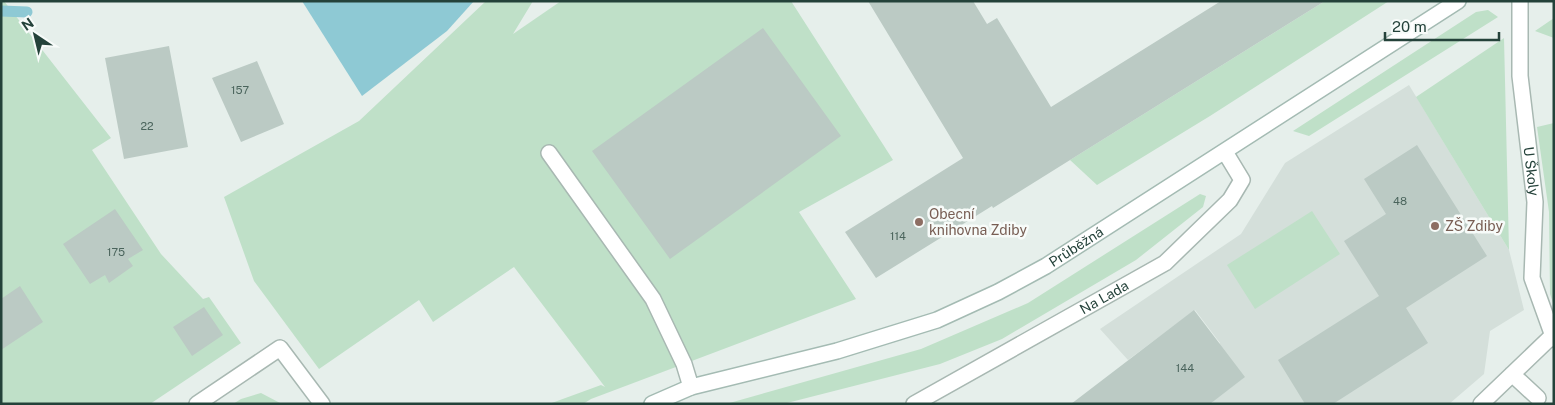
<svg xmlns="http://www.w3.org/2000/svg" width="1555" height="405" font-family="'Public Sans',sans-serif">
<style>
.built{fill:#d4dfda}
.green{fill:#bfe0c8}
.water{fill:#8ec9d4}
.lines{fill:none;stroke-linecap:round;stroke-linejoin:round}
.stream{stroke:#8ec9d4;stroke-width:11}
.building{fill:#bbcac4}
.lane-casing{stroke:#a8b8b2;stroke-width:18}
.street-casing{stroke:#a8b8b2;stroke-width:18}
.secondary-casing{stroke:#a4bbb3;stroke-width:18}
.lane{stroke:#fff;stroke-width:15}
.street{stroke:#fff;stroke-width:15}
.secondary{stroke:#fff;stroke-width:15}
.education-dot{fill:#8d6e63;stroke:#f7fbf9;stroke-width:2}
.labels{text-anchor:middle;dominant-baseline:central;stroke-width:5;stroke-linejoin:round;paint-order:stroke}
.number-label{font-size:11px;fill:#4a645c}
.street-label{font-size:14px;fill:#24423a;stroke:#f7fbf9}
.education-label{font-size:14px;fill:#785e54;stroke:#f7fbf9;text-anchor:start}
</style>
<rect width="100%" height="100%" fill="#e6efeb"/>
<path class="built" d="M1409,85L1509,250L1524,310L1490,331L1484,374L1449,404H1214L1212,402L1242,379L1217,346L1220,343L1195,310L1128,360L1100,329L1241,234L1285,163Z"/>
<path class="green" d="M1,1H4L111,138L92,150L161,254L203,299L209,297L241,343L150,404H1Z
M486,1H533L513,34L561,1H791L893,160L799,212L856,299L591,399L583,404H549L601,385L605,387L514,267L433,322L419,300L319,369L254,281L224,197L359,121Z
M1325,1H1389L1210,116L1097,185L1070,160Z
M1488,10L1498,17L1309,136L1293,131L1476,12Z
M1554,18V38L1535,31Z
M1504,38L1509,250L1416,97Z
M1554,123V306L1550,294L1549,212L1537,127Z
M1200,194L1206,196L1203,207L1136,260L1002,339L940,364L783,404H726L921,349L1028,303Z
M1312,211L1340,254L1255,309L1227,265Z
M261,393L282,404H233L241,399Z"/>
<path class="water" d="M302,1H474L447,31L362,96Z"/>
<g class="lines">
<path class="stream" d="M1,11L27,12"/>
</g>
<path class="building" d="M868,1H973L987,24L997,18L1051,107L1221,1H1325L993,208L992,206L876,278L845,232L963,158Z
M763,28L841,136L670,259L592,151Z
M169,46L188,147L124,159L105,58Z
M257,61L284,124L241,142L212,78Z
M1417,145L1487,256L1406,308L1428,343L1333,404H1305L1278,360L1379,296L1344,241L1386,214L1364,179Z
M115,209L143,250L128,259L133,266L109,283L105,275L90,284L63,244Z
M20,286L43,322L1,350V299Z
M204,307L223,335L192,356L173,327Z
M1194,310L1245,377L1210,404H1071Z"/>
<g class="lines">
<g class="lane-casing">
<path id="lane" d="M549,153L653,299L684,364L691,387
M1512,374L1538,398
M1481,404L1552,336"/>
</g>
<g class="street-casing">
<g id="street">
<path id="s1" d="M1520,1V76L1535,202L1532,278L1554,339"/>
<path d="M197,404L280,348L322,404"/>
<path id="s2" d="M914,404L1165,263L1230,200L1242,180L1225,152"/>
</g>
</g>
<g class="secondary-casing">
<g id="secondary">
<path id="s3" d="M652,404L691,387L837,351L937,320L998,292L1046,266L1458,1"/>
</g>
</g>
<use href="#lane" class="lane"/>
<use href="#street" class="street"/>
<use href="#secondary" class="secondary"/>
</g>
<g class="education-dot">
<circle cx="919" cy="222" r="5"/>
<circle cx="1435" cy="226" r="5"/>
</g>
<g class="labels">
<g class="number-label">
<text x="240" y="90">157</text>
<text x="147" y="126">22</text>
<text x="1400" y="201">48</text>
<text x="898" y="236">114</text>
<text x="116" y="252">175</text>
<text x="1185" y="368">144</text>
</g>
<g class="street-label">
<text stroke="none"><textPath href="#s1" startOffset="171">U Školy</textPath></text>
<text stroke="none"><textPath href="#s3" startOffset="455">Průběžná</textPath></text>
<text stroke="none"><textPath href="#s2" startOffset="218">Na Lada</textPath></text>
</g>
<g class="education-label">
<text x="929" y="214">Obecní<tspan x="929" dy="16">knihovna Zdiby</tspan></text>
<text x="1445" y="226">ZŠ Zdiby</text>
</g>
</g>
<rect width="1555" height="405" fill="none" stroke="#24423a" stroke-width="5"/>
<g transform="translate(35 35) rotate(325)" stroke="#f7fbf9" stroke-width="4" paint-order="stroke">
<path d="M0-4L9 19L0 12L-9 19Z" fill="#24423a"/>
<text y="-8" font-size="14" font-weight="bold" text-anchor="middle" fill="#24423a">N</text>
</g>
<path d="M1385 32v8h114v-8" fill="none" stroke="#24423a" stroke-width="2.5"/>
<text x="1392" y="32" font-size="15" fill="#24423a" stroke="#f7fbf9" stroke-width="4" paint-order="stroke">20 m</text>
</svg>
